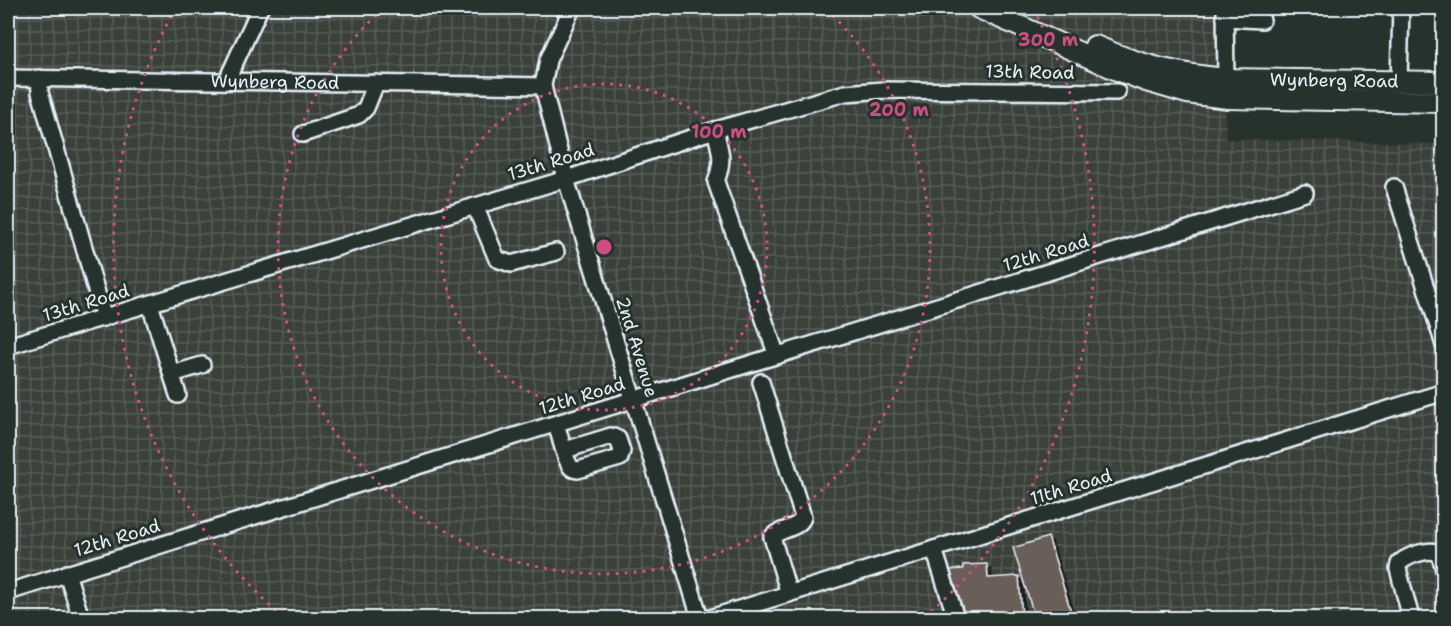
<svg xmlns="http://www.w3.org/2000/svg" width="1451" height="626" font-family="'Shantell Sans',sans-serif">
<style>
.industrial{fill:url(#industrial-grid)}
.building{fill:#6a5e58;stroke:#e8f1f8;stroke-width:1.5;filter:url(#shadow)}
.lines{fill:none;stroke-linecap:round;stroke-linejoin:round}
.minor-casing{stroke:#e8f1f8;stroke-width:20}
.major-casing{stroke:#e8f1f8;stroke-width:24}
.minor{stroke:#26332d;stroke-width:15}
.major{stroke:#26332d;stroke-width:20}
.ring{fill:none;stroke:#cc4e82;stroke-width:3;stroke-dasharray:3 6}
.labels{text-anchor:middle;dominant-baseline:central;stroke-width:6;stroke-linejoin:round;paint-order:stroke}
.street-label{font-size:18px;fill:#e8f1f8;stroke:#26332d}
.centre{fill:#cc4e82;stroke:#26332d;stroke-width:3}
.ring-label{font-size:18px;text-anchor:middle;font-weight:bold;fill:#cc4e82;stroke:#26332d;stroke-width:6;stroke-linejoin:round;paint-order:stroke}
</style>
<defs>
<pattern id="industrial-grid" width="8" height="8" patternUnits="userSpaceOnUse" patternTransform="scale(1.5)"><rect width="8" height="8" fill="#3a403a"/><path d="M0 4h8M4 0v8" fill="none" stroke="#565c57"/></pattern>
<filter id="shadow"><feDropShadow dx="4" dy="4" stdDeviation="0" flood-color="#0009"/></filter>
</defs>
<rect width="100%" height="100%" fill="#26332d"/>
<filter id="ink" filterUnits="userSpaceOnUse"><feTurbulence type="fractalNoise" baseFrequency=".0167" numOctaves="2"/><feDisplacementMap in="SourceGraphic" scale="12" xChannelSelector="R" yChannelSelector="G"/><feConvolveMatrix kernelMatrix="1 2 1 2 8 2 1 2 1" color-interpolation-filters="sRGB"/></filter>
<g filter="url(#ink)">
<path class="industrial" d="M8,8H1221L1226,139L1443,144V618H8Z"/>
<path class="building" d="M1048,537L1073,618H1035L1013,548Z
M987,564L988,578L1019,576L1022,618H959L948,570L963,569V565Z"/>
<g class="lines">
<g class="minor-casing">
<g id="minor">
<path d="M572,8L548,60L543,86L566,179L700,618"/>
<path d="M1225,8L1226,79"/>
<path d="M1225,18L1262,20"/>
<path id="s1" d="M8,78L543,86"/>
<path d="M39,78L40,92L104,318"/>
<path d="M227,80L260,8"/>
<path d="M1399,81L1401,8"/>
<path d="M715,130C721,154 724,159 716,182L777,356"/>
<path d="M303,134L359,115L366,108L376,83"/>
<path d="M1394,187L1444,345"/>
<path d="M475,206L497,259L511,264L556,252"/>
<path d="M150,304L178,395"/>
<path d="M8,346L566,179L715,130L845,93L883,90L1117,92"/>
<path d="M172,374L202,365"/>
<path d="M761,382L803,517C799,529 781,528 772,537L789,594"/>
<path d="M556,424C560,435 564,457 570,466C572,470 574,469 578,470L620,458L622,451L618,439L611,436L565,450"/>
<path d="M934,549L956,618"/>
<path d="M67,573L81,618"/>
<path d="M8,592L1305,193"/>
<path d="M710,618L1444,392"/>
<path d="M1411,618L1398,569C1399,565 1398,563 1402,561C1408,556 1427,549 1435,552C1441,555 1442,563 1444,569"/>
</g>
</g>
<g class="major-casing">
<g id="major">
<path d="M979,8L1120,71L1146,81L1187,93L1228,98L1444,102"/>
<path id="s2" d="M1095,46C1141,66 1176,74 1226,79L1444,82"/>
</g>
</g>
<use href="#minor" class="minor"/>
<use href="#major" class="major"/>
</g>
</g>
<g class="ring">
<circle cx="604" cy="247" r="163"/>
<path d="M826 9A326 326 0 1 1 382 9"/>
<path d="M283 617A490 490 0 0 1 175 9M1033 9A490 490 0 0 1 925 617"/>
</g>
<g class="labels">
<g class="street-label">
<text transform="translate(1030 72) rotate(1)">13th Road</text>
<text stroke="none"><textPath href="#s1" startOffset="267">Wynberg Road</textPath></text>
<text stroke="none"><textPath href="#s2" startOffset="244">Wynberg Road</textPath></text>
<text transform="translate(551 162) rotate(-17)">13th Road</text>
<text transform="translate(1046 253) rotate(-17)">12th Road</text>
<text transform="translate(86 303) rotate(-17)">13th Road</text>
<text transform="translate(637 347) rotate(73)">2nd Avenue</text>
<text transform="translate(582 396) rotate(-17)">12th Road</text>
<text transform="translate(1071 487) rotate(-17)">11th Road</text>
<text transform="translate(117 538) rotate(-17)">12th Road</text>
</g>
</g>
<circle cx="604" cy="247" r="9" class="centre"/>
<g class="ring-label">
<text x="1048" y="46">300 m</text>
<text x="899" y="116">200 m</text>
<text x="719" y="138">100 m</text>
</g>
<rect width="1451" height="626" fill="none" stroke="#26332d" stroke-width="30"/>
<rect x="15" y="15" width="1421" height="596" fill="none" stroke="#e8f1f8" stroke-width="2" filter="url(#ink)"/>
</svg>
